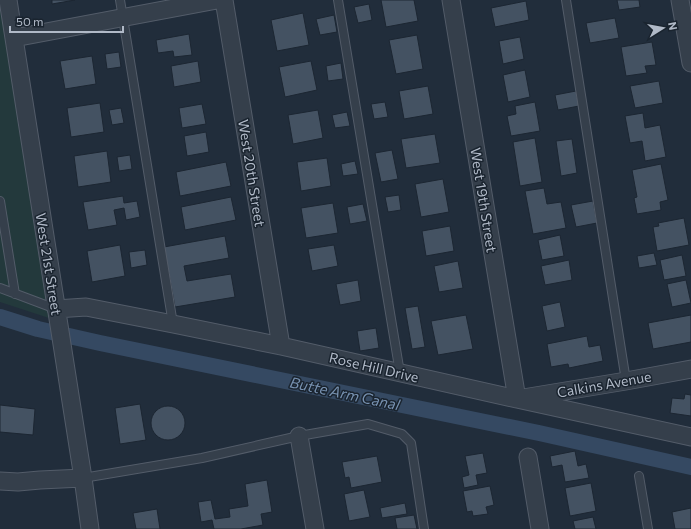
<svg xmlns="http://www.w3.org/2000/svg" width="691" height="529" font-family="Commissioner,sans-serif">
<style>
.green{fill:#23393c}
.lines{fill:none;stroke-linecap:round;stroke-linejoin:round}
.canal{stroke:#354962;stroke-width:16}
.building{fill:#445262;stroke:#1c2632}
.service-casing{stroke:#535c69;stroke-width:10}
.minor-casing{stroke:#535c69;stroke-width:19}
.service{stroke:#353f4b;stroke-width:8}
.minor{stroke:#353f4b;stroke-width:17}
.labels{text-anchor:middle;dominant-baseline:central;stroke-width:3;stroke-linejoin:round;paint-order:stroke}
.street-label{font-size:14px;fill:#b0b9c7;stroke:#1a242f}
.water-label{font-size:15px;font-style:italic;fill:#7791b0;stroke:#1a242f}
</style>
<rect width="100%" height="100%" fill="#212d3b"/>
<path class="green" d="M0,0L58,321L0,302Z"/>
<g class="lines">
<path class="canal" d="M0,317L38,329L100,343L539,433L691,467"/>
</g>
<path class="building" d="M52,0H75L52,4Z
M381,0H414L418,21L386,27Z
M617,0H639L640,7L619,10Z
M526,1L529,20L495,27L491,8Z
M369,4L372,20L358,23L354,7Z
M303,13L309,45L277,51L271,20Z
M334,15L337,32L320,35L316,19Z
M615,18L619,38L590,43L586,23Z
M189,34L192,55L174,57L173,51L158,53L156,40Z
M417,35L423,69L396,74L389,40Z
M520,37L524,59L503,64L499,41Z
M652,42L656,65L645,66L647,73L626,76L621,47Z
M119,52L121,67L107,69L105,54Z
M92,56L96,84L65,89L60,61Z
M198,61L201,82L174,87L171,66Z
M311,61L317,90L285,97L279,67Z
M341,63L343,79L328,81L326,66Z
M525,70L530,97L508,102L503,75Z
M659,81L663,103L635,108L630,86Z
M428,86L433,114L404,119L399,91Z
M576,91L579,106L558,110L555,95Z
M385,102L388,117L374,119L371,104Z
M535,102L540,131L511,136L507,116L516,114L515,106Z
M100,103L104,132L71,137L67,108Z
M202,104L206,124L182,128L179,108Z
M121,108L124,123L112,125L109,110Z
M318,110L323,138L293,144L288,115Z
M347,112L350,126L335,128L332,115Z
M643,113L645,128L660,125L666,157L645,161L642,141L630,143L625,116Z
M206,132L209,152L187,156L184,136Z
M435,134L440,163L406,168L401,139Z
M535,138L542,182L520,186L513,142Z
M572,139L577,173L561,176L556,141Z
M392,150L398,179L381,182L375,153Z
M107,151L111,182L78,187L74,156Z
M130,155L132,169L119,171L117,157Z
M327,158L331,186L301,191L297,162Z
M355,161L358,174L343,176L341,164Z
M226,162L231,186L180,196L176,172Z
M661,164L668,200L660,202L661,210L637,214L634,198L637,197L632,170Z
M443,179L449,212L421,217L415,184Z
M544,188L547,204L561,202L566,228L533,234L525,191Z
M399,195L401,210L388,212L385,197Z
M123,196L124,203L137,201L140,217L126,220L124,208L114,210L117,225L88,230L83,202Z
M231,197L236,220L185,230L181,207Z
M593,201L597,223L576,227L571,205Z
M333,203L338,233L306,238L301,208Z
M363,204L367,221L350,224L347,207Z
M684,218L689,245L657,251L653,227L659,226L658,223Z
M450,226L454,251L426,256L422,231Z
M560,235L564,256L542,260L538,240Z
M225,236L229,258L184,266L187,281L231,274L235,297L175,307L164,247Z
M120,245L125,276L92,282L87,251Z
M334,245L338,266L312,271L308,249Z
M145,250L147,265L131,268L129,252Z
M654,253L657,265L639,268L637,256Z
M682,255L686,276L664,280L660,260Z
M569,260L572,280L545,285L541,266Z
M458,261L463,288L439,292L434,266Z
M358,280L361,301L340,305L336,284Z
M686,280L691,303L672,307L667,284Z
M560,302L565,327L547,331L542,306Z
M418,306L425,347L412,349L405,308Z
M466,315L473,349L438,355L431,321Z
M691,315V342L653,349L648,323Z
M376,328L379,348L360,351L357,331Z
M587,336L589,347L600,345L603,361L569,368L568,364L551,367L547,344Z
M685,394L691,395V416L670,413L672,398L684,399Z
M140,404L146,440L120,444L115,408Z
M0,405L35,409L33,435L0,432Z
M151 423a17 17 0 1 1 34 0a17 17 0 1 1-34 0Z
M575,451L578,466L586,464L589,478L565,482L562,465L552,467L550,456Z
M483,453L487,473L476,475L478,485L464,488L462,477L469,475L465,456Z
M377,456L382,482L351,488L349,477L345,478L342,462Z
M267,480L272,512L261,514L263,525L241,529H214L212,520L201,522L198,502L211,500L215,519L230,517L229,509L248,506L245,484Z
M591,483L596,511L570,516L565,488Z
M490,486L494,505L486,507L488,514L473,516L472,511L467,512L463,491Z
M364,490L370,517L349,521L344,494Z
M405,503L407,514L382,518L380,508Z
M691,508V529H675L672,512Z
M157,509L160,529H136L133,513Z
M414,515L417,529H397L395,518Z
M593,517L596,529H575L573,521Z"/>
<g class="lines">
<g class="service-casing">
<path id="service" d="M120,0L173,324
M338,0L400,373
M566,0L626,381
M0,201L15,294
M0,288L56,309
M639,476L648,529
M83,478L202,458L299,436L368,424L402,434L411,443L424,529"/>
</g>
<g class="minor-casing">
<path id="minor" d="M8,0L83,478L90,529
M224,0L281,346
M451,0L517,399L626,381L691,369
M680,0L691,63
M14,38L217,0
M56,309L86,307L173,324L281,346L517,399L691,437
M299,436L315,529
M528,457L540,529
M0,481L18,482L40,480L83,478"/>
</g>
<use href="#service" class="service"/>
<use href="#minor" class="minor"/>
</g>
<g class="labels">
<g class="street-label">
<text transform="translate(252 173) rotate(81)">West 20th Street</text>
<text transform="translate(484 200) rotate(81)">West 19th Street</text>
<text transform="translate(49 264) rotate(81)">West 21st Street</text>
<text transform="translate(374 367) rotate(13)">Rose Hill Drive</text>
<text transform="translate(604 384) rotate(-10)">Calkins Avenue</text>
</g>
<g class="water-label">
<text transform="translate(345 393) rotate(12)">Butte Arm Canal</text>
</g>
</g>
<g transform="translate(663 28) rotate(79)" stroke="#1a242f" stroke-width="3" paint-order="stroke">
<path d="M0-3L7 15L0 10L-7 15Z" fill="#b0b9c7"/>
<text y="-6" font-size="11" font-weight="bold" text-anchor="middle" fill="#b0b9c7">N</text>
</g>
<path d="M10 26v6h113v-6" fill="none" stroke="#b0b9c7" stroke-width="2"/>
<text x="16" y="26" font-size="12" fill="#b0b9c7" stroke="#1a242f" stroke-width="3" paint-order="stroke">50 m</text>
</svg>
